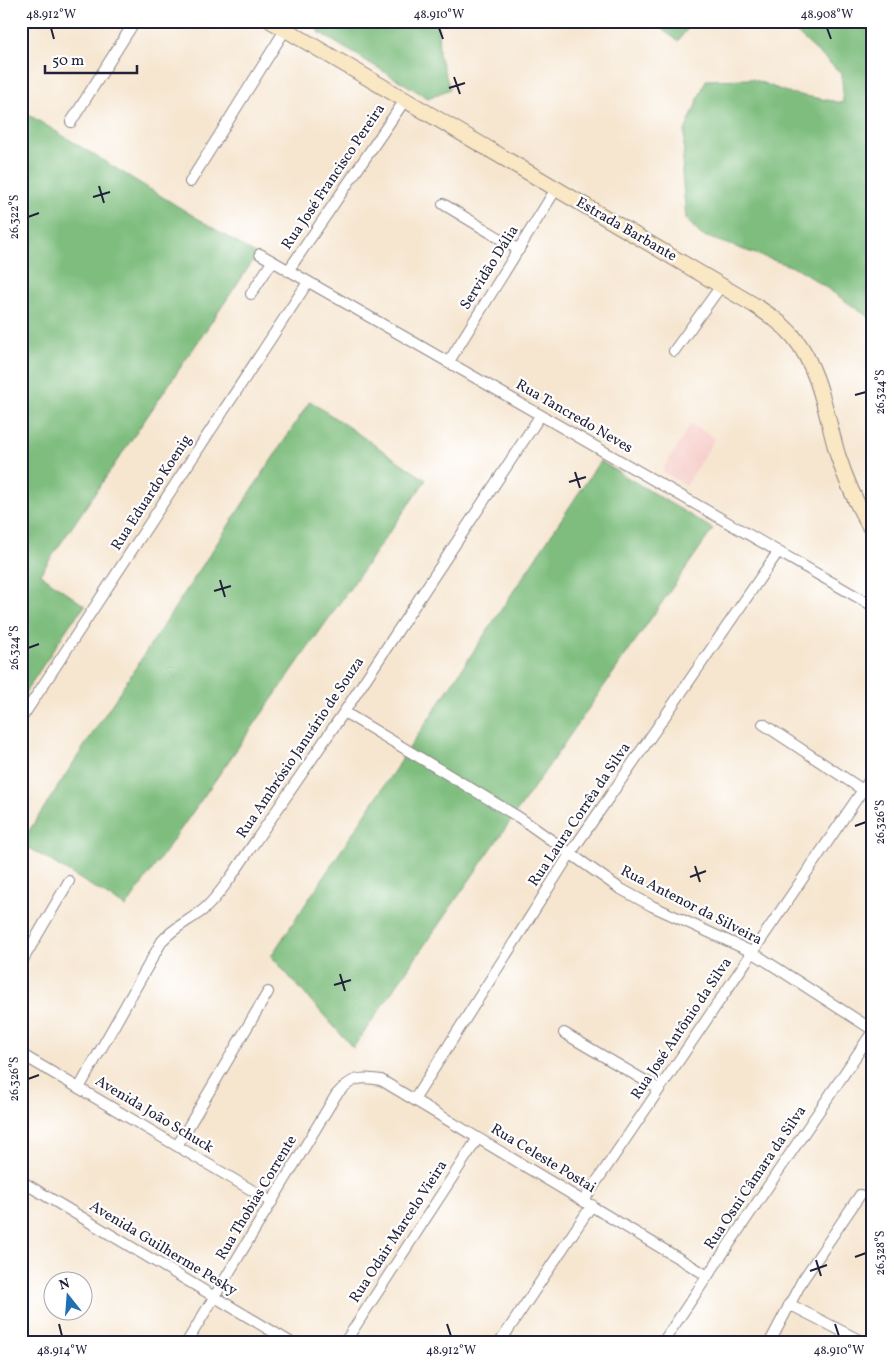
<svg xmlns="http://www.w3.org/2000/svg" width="894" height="1363" font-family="Vollkorn,serif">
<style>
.built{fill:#f7d0cc}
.forest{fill:#7ebd7e;stroke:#50705c}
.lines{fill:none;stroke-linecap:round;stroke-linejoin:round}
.street-casing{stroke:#8c8486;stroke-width:12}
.secondary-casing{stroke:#8c8486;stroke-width:17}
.street{stroke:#fff;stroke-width:10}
.secondary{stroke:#fae7c3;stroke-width:15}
.ticks{fill:none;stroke:#22223b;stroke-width:2}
.labels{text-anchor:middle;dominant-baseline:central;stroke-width:4.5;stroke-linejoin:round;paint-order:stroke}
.street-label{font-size:15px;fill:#22223b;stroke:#fff}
.neatline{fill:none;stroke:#22223b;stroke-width:2}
.ticks-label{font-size:12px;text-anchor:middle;fill:#22223b}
</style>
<rect width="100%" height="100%" fill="#fff"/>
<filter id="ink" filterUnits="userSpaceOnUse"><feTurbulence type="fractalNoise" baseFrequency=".02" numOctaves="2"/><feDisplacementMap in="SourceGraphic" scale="10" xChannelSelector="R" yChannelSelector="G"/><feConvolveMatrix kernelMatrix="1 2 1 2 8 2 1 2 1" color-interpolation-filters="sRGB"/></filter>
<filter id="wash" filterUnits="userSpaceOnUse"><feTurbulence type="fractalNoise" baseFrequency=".0096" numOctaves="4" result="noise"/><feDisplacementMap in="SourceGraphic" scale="20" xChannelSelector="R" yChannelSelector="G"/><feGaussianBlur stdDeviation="1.12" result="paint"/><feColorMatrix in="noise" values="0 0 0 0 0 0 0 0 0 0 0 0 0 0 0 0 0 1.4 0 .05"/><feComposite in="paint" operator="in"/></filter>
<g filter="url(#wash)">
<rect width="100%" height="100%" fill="#f6e6d0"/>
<path class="built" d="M691,424L715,438L686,486L662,471Z"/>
<path class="forest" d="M310,21H438L439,55L450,89L428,98L320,33Z
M651,21H696L691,24L678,41Z
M798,21H873V320L799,269L701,235L686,219L682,172L685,131L706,80L752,79L789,93L843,103L842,74L798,34Z
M21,110L257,255L40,574L85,606L70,624L21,699Z
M310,401L426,480L126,907L21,843Z
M600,461L713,529L353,1048L271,956Z"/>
</g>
<g filter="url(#ink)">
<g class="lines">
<g class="street-casing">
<path id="street" d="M71,122L135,21
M190,182L285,30
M443,204L519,250
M260,254L873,606
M288,271L405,100
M251,294L272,262
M674,351L721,286
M448,363L556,189
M860,511L873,504
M344,712L520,818L619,888L652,906L752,952L873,1030
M21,719L308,282
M763,724L863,790
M21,963L69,881
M564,1033L659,1089
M21,1054L272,1202
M79,1088L162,941C174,927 189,921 203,910C214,901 223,888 231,877L344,712L540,416
M414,1100L570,854L778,552
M177,1146L268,992
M21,1181L290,1342
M584,1200L873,775
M789,1304L863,1342
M187,1342L336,1095C351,1078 359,1076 381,1080L708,1276
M345,1342L478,1138
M500,1342L592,1205
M663,1342L873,1031
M770,1342L802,1281L860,1195"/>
</g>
<g class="secondary-casing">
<path id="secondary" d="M271,21L754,305C768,314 782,323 793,336C820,369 826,416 838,456C847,483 858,508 873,532"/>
</g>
<use href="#street" class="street"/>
<use href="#secondary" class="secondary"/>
</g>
</g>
<path class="ticks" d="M51,28L54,39M439,28L443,39M827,28L831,39M454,77L460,94M449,88L465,83M99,186L104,203M93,197L110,192M28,217L39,213M855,395L866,392M575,472L580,488M569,482L586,477M220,580L225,597M214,591L231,586M28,648L39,644M855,826L866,822M695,866L700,882M690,877L706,871M340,974L345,991M334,985L351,980M28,1079L39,1075M855,1257L866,1253M816,1260L821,1276M810,1271L827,1265M59,1324L62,1336M447,1324L451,1336M835,1324L839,1336"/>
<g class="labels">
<g class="street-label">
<text transform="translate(334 177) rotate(-56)">Rua José Francisco Pereira</text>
<text transform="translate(626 230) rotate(30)">Estrada Barbante</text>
<text transform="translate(490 268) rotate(-58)">Servidão Dália</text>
<text transform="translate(574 417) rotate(30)">Rua Tancredo Neves</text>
<text transform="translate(152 493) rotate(-57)">Rua Eduardo Koenig</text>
<text transform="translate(301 748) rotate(-56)">Rua Ambrósio Januário de Souza</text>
<text transform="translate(580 815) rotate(-56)">Rua Laura Corrêa da Silva</text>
<text transform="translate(691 906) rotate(27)">Rua Antenor da Silveira</text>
<text transform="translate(682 1029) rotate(-56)">Rua José Antônio da Silva</text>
<text transform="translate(154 1115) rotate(31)">Avenida João Schuck</text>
<text transform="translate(543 1159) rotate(31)">Rua Celeste Postai</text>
<text transform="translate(756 1178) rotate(-56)">Rua Osni Câmara da Silva</text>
<text transform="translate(257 1198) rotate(-59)">Rua Thobias Corrente</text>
<text transform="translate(399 1232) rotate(-57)">Rua Odair Marcelo Vieira</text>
<text transform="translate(163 1249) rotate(31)">Avenida Guilherme Pesky</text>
</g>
</g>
<rect width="894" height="1363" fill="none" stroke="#fff" stroke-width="55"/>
<g transform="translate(68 1296) rotate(343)"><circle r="24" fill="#ffffff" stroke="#a7a7b1"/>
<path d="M0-4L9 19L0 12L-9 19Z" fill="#1f6fb2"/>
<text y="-8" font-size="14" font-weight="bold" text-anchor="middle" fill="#22223b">N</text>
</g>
<path d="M45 65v8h92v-8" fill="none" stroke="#22223b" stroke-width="2.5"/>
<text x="52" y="65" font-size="15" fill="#22223b" stroke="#ffffff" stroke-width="4" paint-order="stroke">50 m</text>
<rect x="28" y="28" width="838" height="1308" class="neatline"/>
<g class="ticks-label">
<text x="51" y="18">48.912°W</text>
<text x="439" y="18">48.910°W</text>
<text x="827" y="18">48.908°W</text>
<text transform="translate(14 217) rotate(-90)" y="4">26.322°S</text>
<text transform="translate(880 392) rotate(-90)" y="4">26.324°S</text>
<text transform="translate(14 648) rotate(-90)" y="4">26.324°S</text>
<text transform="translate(880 822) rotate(-90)" y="4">26.326°S</text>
<text transform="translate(14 1079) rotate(-90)" y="4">26.326°S</text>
<text transform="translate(880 1253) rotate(-90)" y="4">26.328°S</text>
<text x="62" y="1354">48.914°W</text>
<text x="451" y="1354">48.912°W</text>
<text x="839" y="1354">48.910°W</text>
</g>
</svg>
